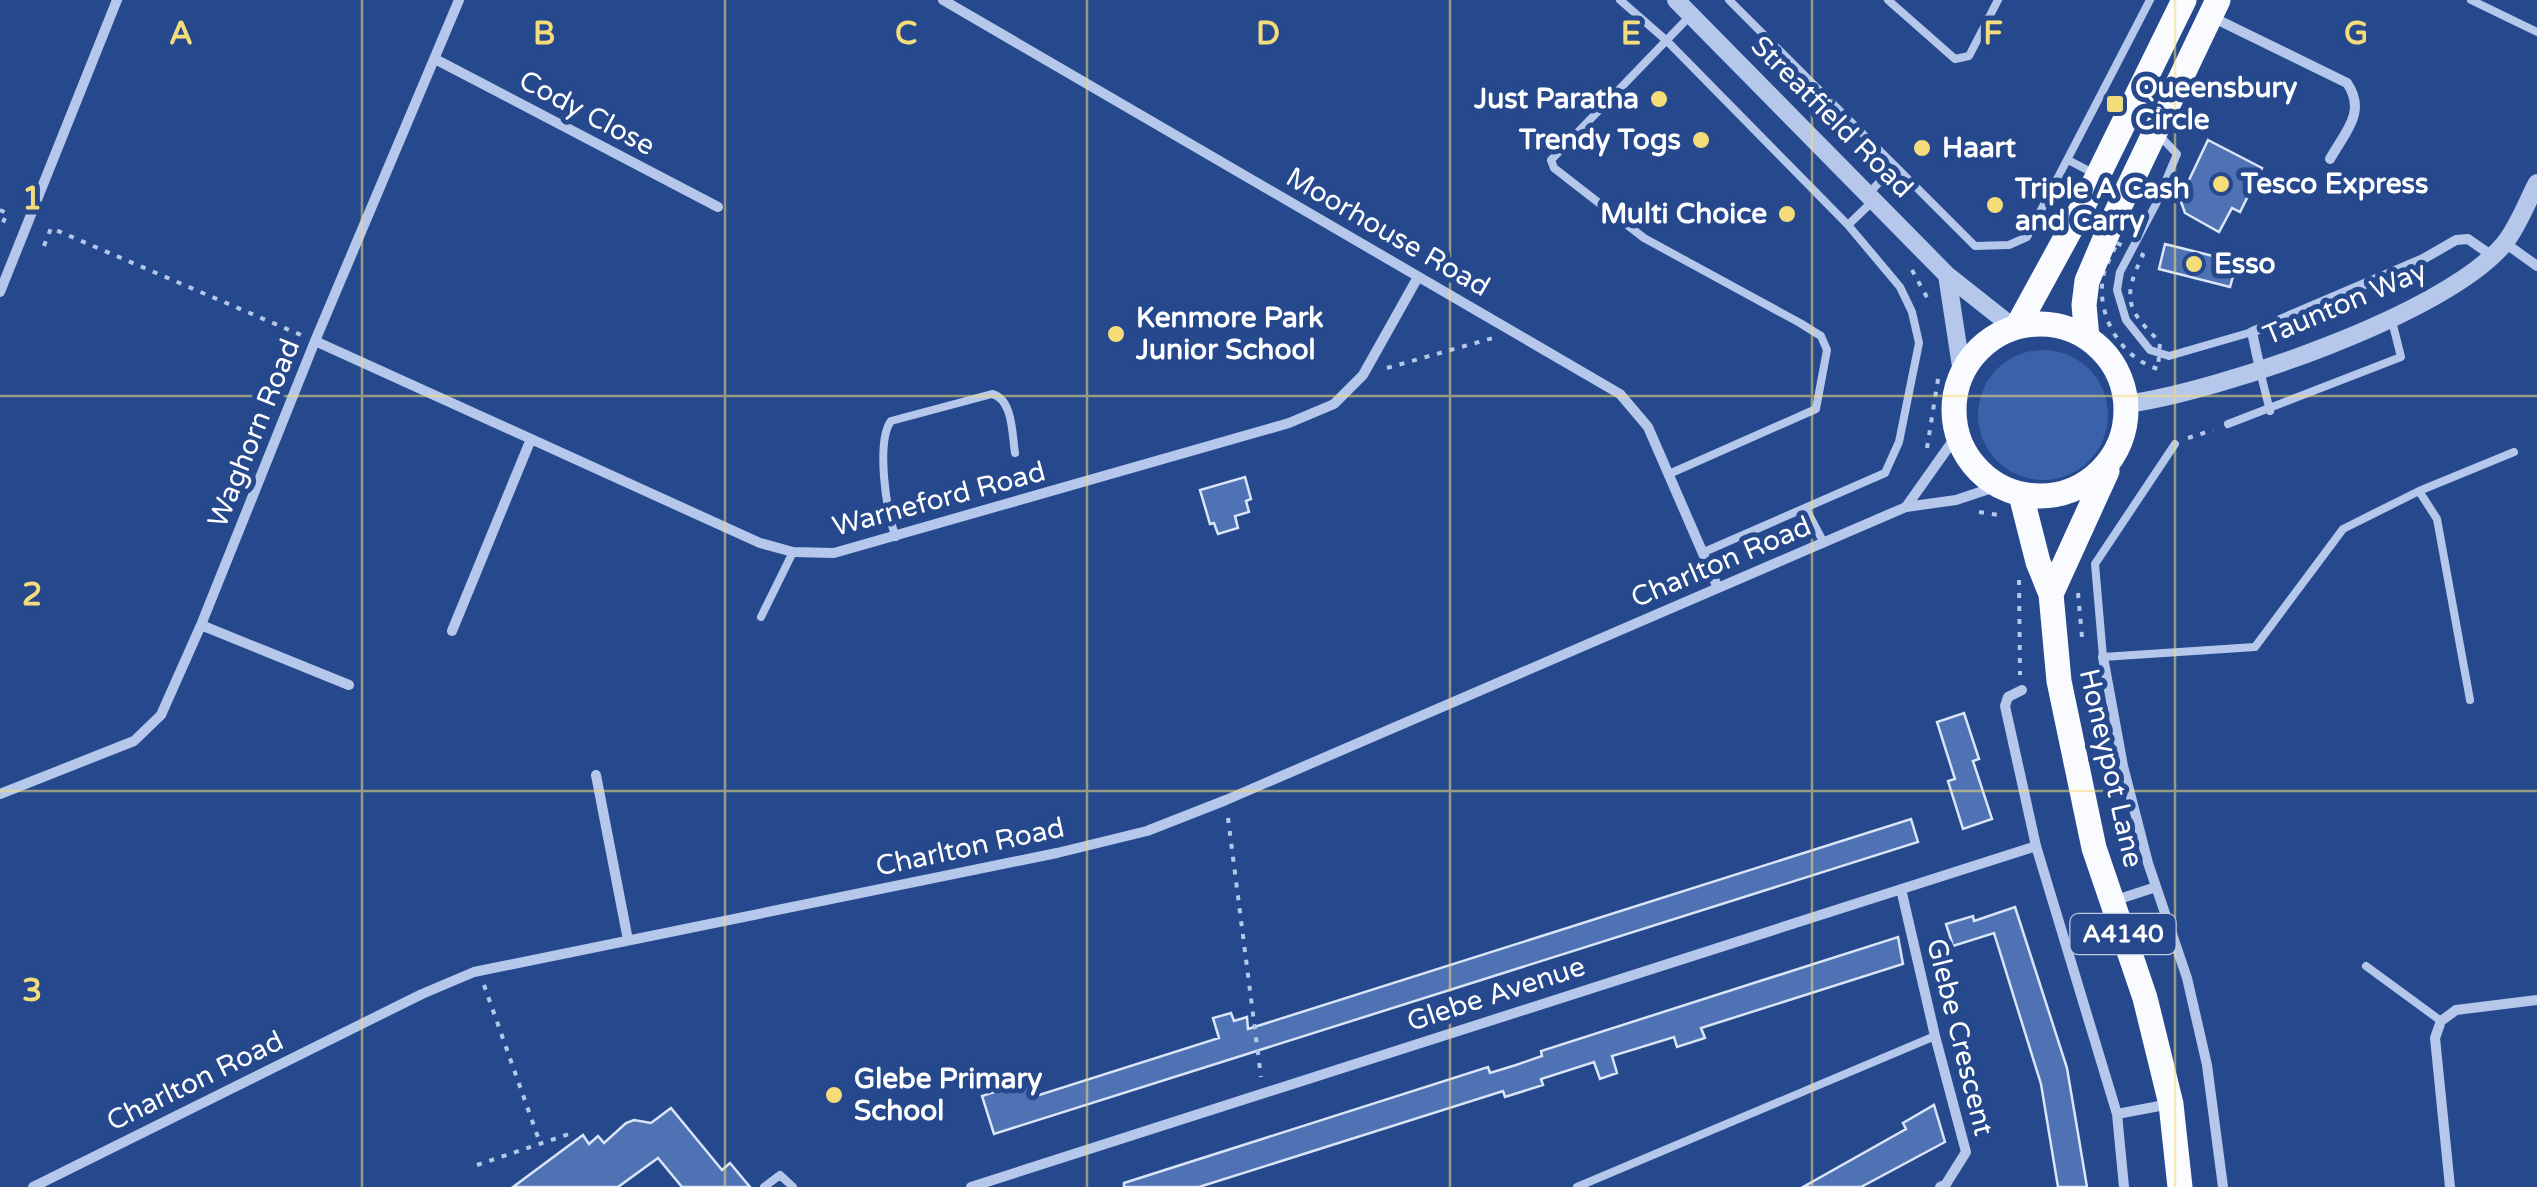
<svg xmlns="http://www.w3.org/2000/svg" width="2537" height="1187" font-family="'Varela Round',sans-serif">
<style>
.green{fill:#3a62aa}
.building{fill:#4e72b4;stroke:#dae5f8;stroke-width:2.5}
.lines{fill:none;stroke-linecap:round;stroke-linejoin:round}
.path{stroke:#b5c8eb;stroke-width:4;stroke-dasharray:5 8;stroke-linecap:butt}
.service{stroke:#b5c8eb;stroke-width:8}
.minor{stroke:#b5c8eb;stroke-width:10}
.tertiary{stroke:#b5c8eb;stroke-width:18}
.primary{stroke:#f9fbff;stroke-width:25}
.grid{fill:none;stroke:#f4dc7a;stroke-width:2.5;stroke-opacity:0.55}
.poi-dot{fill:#f4dc7a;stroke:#26498d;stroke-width:4}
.labels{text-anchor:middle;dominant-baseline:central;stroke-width:10;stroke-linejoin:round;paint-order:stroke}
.shield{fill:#26498d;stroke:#bec8dd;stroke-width:2.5}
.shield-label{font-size:25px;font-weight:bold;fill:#fff}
.poi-label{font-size:28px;font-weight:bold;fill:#fff;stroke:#26498d;text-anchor:start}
.street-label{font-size:28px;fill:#fff;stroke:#26498d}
.grid-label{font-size:32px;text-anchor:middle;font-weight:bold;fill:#f4dc7a;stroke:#26498d;stroke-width:10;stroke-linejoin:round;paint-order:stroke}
</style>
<rect width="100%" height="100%" fill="#26498d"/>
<path class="green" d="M1978 415a65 65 0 1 1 130 0a65 65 0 1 1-130 0Z"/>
<path class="building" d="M2208,140L2262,168L2240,212L2232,208L2219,232L2185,213L2180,199Z
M2165,244L2237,262L2230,287L2159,269Z
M1245,477L1251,499L1246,501L1249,512L1235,516L1238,528L1218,534L1214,523L1210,524L1200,490Z
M1964,713L1979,759L1973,761L1992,819L1963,829L1948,781L1955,779L1937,722Z
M1911,819L1918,842L994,1134L982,1096L1028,1081L1033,1097L1219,1038L1213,1018L1231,1013L1234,1021L1247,1017L1248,1029Z
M2015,907L2067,1068L2087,1187H2058L2041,1084L1994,933L1953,946L1946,924L1973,916L1974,921Z
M1898,937L1903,964L1701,1028L1705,1038L1677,1047L1674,1037L1612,1056L1617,1073L1600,1079L1594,1062L1541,1079L1543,1085L1505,1097L1503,1091L1199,1187H1124V1183L1488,1067L1490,1073L1516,1065L1542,1056L1541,1051Z
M1934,1105L1945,1142L1861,1187H1803L1906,1129L1903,1123Z
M671,1108L722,1170L730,1163L750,1187H682L658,1158L618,1187H513L583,1135L589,1144L598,1136L604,1143L626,1123L634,1120L651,1123Z"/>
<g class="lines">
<path class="path" d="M0,210L7,213L0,230
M2117,243L2143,255C2122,298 2126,309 2160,342L2158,369C2120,358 2094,312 2104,273C2107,263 2113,253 2117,243Z
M44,246L51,228L301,335
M1912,270L1929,301
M1387,368L1493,338
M2188,438L2213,430
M1927,448L1939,373
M1979,512L1999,515
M2019,580L2020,675
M2078,593L2082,637
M1228,818L1261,1077
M484,985L540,1143
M477,1165L575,1132"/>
<path class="service" d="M1620,0L1667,41L1848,225L1900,287L1912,312L1919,343L1899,442L1885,473L1704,552
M1729,0L1975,246L2009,245L2027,237L2150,0
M1888,0L1955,59L1969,56L1998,0
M2471,0L2537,32
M2158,134L2177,154L2156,204L2120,272L2117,290L2126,320L2150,350L2169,356L2252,332
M2068,160L2095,174
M1868,194L1895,166
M1848,225L1874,200
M2260,371L2270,411
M2228,424L2401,357L2391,317
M2175,444L2095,564L2103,657L2255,647L2343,529L2419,491L2514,452
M1669,474L1816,409L1827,350L1821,336L1800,323L1644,238L1554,168L1551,160L1689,17
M2419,491L2437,519L2470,700
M1806,509L1824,543
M896,537C886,514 876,441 891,421L992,394C1013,399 1012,434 1015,453
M761,617L793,552
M2366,966L2441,1021
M764,1187L780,1175L793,1187
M1577,1187L1935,1036"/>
<path class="minor" d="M943,0L1620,394L1648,427L1718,588
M2212,17L2347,83C2367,112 2345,132 2330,159
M435,59L718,207
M2505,243L2537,266
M0,292L117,0
M315,341L760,543L793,552L834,553L1289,423L1334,404L1363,375L1418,277
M2260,369L2252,332L2423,259L2456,240L2468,239L2491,255
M1906,507L1957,435
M201,625L349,685
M452,631L531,439
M2103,657L2123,766L2148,863L2187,978L2207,1065L2223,1187
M2022,690L2008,697L2005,706L2036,846L2117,1114L2124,1187
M596,775L628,940
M0,794L134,741L161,715L201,625L315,341L459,0
M1901,889L1935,1036L1966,1152L1946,1184L1940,1187
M2113,901L2156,887
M2117,1114L2170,1104
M33,1187L422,994L474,972L1057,853L1147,831L1226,800L1906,507L1956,500L1998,486
M971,1187L2036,846
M2450,1187L2435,1038L2441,1021L2456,1010L2537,1000"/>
<path class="tertiary" d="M1676,0L1947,275L2014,328
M1947,275L1962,373
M2127,404C2219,391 2445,315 2504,244C2518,227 2527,202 2537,183"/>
<path class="primary" d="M1954 410a86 86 0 1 1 172 0a86 86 0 1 1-172 0Z
M2017,327L2082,208L2184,0
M2087,338L2084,305L2087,281L2113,220L2218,0
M2021,495L2038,562L2051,594L2059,681L2094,848L2145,998L2171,1104L2180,1187
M2051,594L2107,471"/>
</g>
<path class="grid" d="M362,0V1187M725,0V1187M1087,0V1187M1450,0V1187M1812,0V1187M2175,0V1187M0,396H2537M0,791H2537"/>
<g class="poi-dot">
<circle cx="1659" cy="99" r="10"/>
<rect x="2105" y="94" width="20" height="20" rx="5"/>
<circle cx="1701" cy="140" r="10"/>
<circle cx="1922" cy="148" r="10"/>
<circle cx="2221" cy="184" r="10"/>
<circle cx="1995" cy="205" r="10"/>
<circle cx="1787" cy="214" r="10"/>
<circle cx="2194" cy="264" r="10"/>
<circle cx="1116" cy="334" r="10"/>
<circle cx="834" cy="1095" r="10"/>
</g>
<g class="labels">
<rect class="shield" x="2070.5" y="914" width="105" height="40" rx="8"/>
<g class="shield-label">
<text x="2123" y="934">A4140</text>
</g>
<g class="poi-label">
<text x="2135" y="88">Queensbury<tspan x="2135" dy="32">Circle</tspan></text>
<text x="1639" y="99" text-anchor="end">Just Paratha</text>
<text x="1681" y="140" text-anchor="end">Trendy Togs</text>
<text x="1942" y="148">Haart</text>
<text x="2241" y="184">Tesco Express</text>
<text x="2015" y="189">Triple A Cash<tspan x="2015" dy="32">and Carry</tspan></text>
<text x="1767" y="214" text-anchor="end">Multi Choice</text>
<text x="2214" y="264">Esso</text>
<text x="1136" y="318">Kenmore Park<tspan x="1136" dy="32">Junior School</tspan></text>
<text x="854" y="1079">Glebe Primary<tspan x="854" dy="32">School</tspan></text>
</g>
<g class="street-label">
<text transform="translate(587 113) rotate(28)">Cody Close</text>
<text transform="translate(1832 117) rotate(45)">Streatfield Road</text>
<text transform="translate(1388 232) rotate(30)">Moorhouse Road</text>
<text transform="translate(2345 303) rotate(-23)">Taunton Way</text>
<text transform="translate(254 433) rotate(-68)">Waghorn Road</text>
<text transform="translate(939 499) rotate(-15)">Warneford Road</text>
<text transform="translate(1721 562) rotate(-23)">Charlton Road</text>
<text transform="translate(2111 768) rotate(77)">Honeypot Lane</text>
<text transform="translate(970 847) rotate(-12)">Charlton Road</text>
<text transform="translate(1496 994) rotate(-18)">Glebe Avenue</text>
<text transform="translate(1960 1037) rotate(76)">Glebe Crescent</text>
<text transform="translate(195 1081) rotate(-26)">Charlton Road</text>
</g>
</g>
<g class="grid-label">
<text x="181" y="44">A</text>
<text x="544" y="44">B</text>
<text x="906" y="44">C</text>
<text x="1268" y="44">D</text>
<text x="1631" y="44">E</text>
<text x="1993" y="44">F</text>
<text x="2356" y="44">G</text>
<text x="32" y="209">1</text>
<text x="32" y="605">2</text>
<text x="32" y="1001">3</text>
</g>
</svg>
